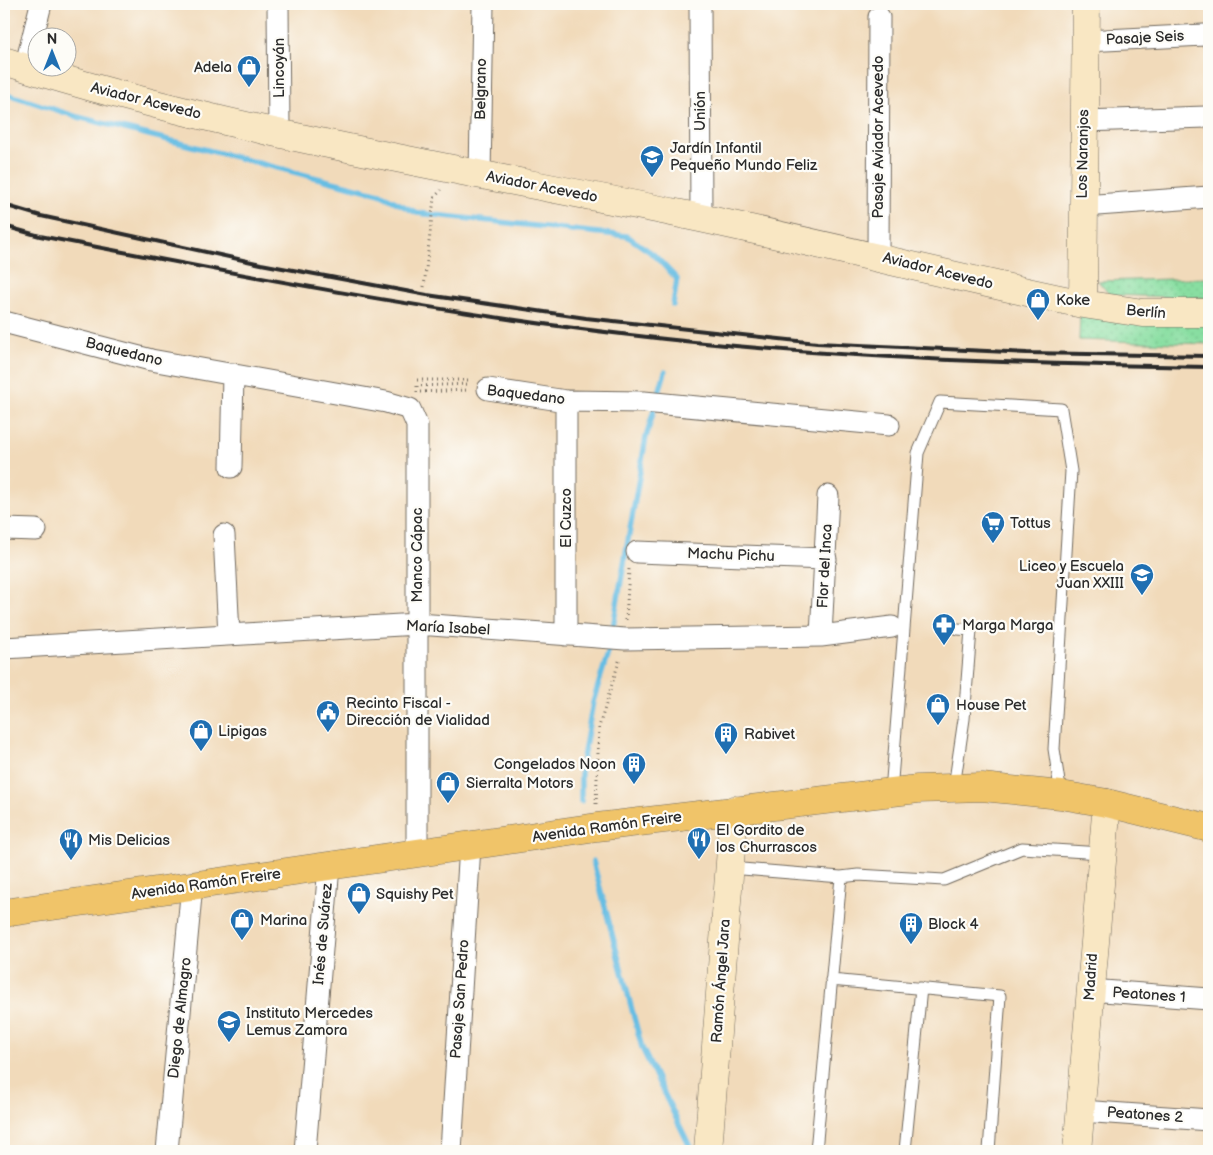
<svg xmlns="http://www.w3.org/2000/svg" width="1213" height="1155" font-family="'Balsamiq Sans',sans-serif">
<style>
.grass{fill:url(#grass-dots);stroke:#5a8466}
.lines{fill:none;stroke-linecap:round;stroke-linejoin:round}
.stream{stroke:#66bde3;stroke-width:5.5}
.lane-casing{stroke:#70685d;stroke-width:13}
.street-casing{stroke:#70685d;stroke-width:23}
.secondary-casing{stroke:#70685d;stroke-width:29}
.primary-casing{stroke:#70685d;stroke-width:29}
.path{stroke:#70685d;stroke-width:3;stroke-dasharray:1 4;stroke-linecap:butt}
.lane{stroke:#fff;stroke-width:11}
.street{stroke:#fff;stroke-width:21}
.secondary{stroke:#f9e7c3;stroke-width:28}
.primary{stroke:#f0c469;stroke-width:28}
.rail{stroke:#2b2b2b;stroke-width:4}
.labels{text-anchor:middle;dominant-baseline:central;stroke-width:4.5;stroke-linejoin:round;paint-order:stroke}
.street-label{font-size:15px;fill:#2b2b2b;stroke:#fdfcf7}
.poi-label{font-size:15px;fill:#2b2b2b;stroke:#fdfcf7;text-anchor:start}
</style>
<defs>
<pattern id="grass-dots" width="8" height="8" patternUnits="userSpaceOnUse" patternTransform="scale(1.25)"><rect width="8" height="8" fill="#88dea1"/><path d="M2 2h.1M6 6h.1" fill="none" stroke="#76bf8b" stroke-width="1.8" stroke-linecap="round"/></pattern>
</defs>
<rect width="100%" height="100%" fill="#fdfcf7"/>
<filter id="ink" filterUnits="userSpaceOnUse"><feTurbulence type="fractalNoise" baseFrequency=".02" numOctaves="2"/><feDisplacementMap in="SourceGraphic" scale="10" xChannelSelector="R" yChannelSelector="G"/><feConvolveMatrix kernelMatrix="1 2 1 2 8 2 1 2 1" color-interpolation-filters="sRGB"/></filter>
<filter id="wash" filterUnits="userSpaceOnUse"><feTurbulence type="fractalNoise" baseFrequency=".0096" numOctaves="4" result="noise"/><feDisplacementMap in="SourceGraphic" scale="20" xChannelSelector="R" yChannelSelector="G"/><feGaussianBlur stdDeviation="1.12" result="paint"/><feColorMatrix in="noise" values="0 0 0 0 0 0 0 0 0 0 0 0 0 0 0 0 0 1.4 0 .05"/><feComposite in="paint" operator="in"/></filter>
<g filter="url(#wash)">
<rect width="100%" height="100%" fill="#f1daba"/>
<path class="grass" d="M1209,278V297L1207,298L1110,295L1098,281Z
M1080,312L1209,325V344L1079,340Z"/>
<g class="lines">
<path class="stream" d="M4,93L78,117L380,194L417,213L627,236L653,254L677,279L673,305
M581,801V769L593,702L609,650L646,437L665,372
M593,861L642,1048L692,1151"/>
</g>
</g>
<g filter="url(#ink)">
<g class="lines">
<g class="lane-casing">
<path id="lane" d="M954,787L964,719L971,630L958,629
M891,792L918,453L940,402L1061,409L1071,471L1054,749L1061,795
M730,868L841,877L858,875L944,880L1022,848L1101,853
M831,980L1000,996L989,1151
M816,1151L841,877
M905,1151L921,988"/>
</g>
<g class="street-casing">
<path id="street" d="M278,4L279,132
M700,4L701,218
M1086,41L1204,35
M25,68L41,4
M1084,121L1206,117
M480,175L483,4
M1083,206L1209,197
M878,256L879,17
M4,322L151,360L386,402L410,409L417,425V853
M488,389L566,401L644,402L889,425
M566,401V635
M231,467L233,374
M4,529L36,530
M224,535L229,635
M637,552L826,559
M821,636L828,496
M4,648L418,624L625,639L821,636L892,627
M1090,990L1209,999
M1081,1111L1209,1120
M167,1151L192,885
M305,1151L329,866
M451,1151L470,846"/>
</g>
<g class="secondary-casing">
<path id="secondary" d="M4,61C224,131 455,168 681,214C816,242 949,276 1083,304L1143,313H1209
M1083,304L1086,4
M708,1151L734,810
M1077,1151L1107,803"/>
</g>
<g class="primary-casing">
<path id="primary" d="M4,913L597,827L918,789L982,787L1061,795L1107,803L1209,828"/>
</g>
<path class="path" d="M424,287L434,198L441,190
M417,380H471
M417,392V386L470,384
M420,392L468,390
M626,620L629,569
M596,804L599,727L620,658"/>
<use href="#lane" class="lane"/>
<use href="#street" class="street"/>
<use href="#secondary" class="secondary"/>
<use href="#primary" class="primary"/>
<path class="rail" d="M4,205L41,216L261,264L427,295L586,318L817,343L1027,353L1209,356
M4,226L40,236C236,274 432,312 630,335C822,358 1016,364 1209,367"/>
</g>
</g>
<defs>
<g id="shop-pin" transform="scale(1.25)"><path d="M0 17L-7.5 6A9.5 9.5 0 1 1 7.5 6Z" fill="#1f6fb2" stroke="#fdfcf7"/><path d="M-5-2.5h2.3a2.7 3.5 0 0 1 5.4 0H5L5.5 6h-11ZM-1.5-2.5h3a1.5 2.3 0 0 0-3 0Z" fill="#fff"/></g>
<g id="school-pin" transform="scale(1.25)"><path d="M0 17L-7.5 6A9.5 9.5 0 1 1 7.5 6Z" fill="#1f6fb2" stroke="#fdfcf7"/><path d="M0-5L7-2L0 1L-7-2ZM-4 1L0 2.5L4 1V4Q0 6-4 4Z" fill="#fff"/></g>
<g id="supermarket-pin" transform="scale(1.25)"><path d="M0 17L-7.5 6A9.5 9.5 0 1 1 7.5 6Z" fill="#1f6fb2" stroke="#fdfcf7"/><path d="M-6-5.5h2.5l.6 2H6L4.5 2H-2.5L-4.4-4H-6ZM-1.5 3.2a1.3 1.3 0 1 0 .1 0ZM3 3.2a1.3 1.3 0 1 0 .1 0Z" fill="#fff"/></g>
<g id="pharmacy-pin" transform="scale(1.25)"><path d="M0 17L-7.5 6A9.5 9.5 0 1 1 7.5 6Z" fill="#1f6fb2" stroke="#fdfcf7"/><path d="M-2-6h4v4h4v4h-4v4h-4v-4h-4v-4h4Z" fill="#fff"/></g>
<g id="civic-pin" transform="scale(1.25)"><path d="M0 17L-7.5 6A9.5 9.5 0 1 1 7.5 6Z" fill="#1f6fb2" stroke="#fdfcf7"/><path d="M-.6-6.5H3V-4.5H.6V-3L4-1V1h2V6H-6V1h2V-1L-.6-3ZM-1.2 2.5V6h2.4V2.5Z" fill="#fff"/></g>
<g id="building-pin" transform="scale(1.25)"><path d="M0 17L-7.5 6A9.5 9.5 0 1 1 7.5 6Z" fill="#1f6fb2" stroke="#fdfcf7"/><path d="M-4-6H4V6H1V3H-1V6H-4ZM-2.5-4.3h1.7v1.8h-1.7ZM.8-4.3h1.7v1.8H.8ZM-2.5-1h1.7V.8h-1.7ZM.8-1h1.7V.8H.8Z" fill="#fff"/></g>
<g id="restaurant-pin" transform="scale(1.25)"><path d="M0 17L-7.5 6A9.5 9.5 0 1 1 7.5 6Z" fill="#1f6fb2" stroke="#fdfcf7"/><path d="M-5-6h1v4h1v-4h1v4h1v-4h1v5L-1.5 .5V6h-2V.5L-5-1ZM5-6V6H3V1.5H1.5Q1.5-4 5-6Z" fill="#fff"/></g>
</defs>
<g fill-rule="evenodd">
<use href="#shop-pin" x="249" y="67"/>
<use href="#school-pin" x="652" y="157"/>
<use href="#shop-pin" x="1038" y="300"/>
<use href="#supermarket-pin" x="993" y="523"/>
<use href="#school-pin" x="1142" y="575"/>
<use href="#pharmacy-pin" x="944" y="625"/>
<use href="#shop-pin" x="938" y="705"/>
<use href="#civic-pin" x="328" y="712"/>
<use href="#shop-pin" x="201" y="731"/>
<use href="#building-pin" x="726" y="734"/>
<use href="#building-pin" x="634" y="764"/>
<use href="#shop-pin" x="448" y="783"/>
<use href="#restaurant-pin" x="699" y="839"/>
<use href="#restaurant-pin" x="71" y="840"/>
<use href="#shop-pin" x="359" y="894"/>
<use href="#shop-pin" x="242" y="920"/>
<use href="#building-pin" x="911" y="924"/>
<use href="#school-pin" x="229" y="1022"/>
</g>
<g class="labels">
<g class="street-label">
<text transform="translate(1145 38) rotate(-3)">Pasaje Seis</text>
<text transform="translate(279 68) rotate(-90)">Lincoyán</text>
<text transform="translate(481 89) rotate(-89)">Belgrano</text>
<text transform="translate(146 101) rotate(14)">Aviador Acevedo</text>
<text transform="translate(700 111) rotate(-90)">Unión</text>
<text transform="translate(878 137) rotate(-90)">Pasaje Aviador Acevedo</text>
<text transform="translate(1083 154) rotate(-89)">Los Naranjos</text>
<text transform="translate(542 187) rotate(11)">Aviador Acevedo</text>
<text transform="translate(938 271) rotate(14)">Aviador Acevedo</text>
<text transform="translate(1146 312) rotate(5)">Berlín</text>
<text transform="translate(124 352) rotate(14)">Baquedano</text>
<text transform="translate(526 395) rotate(7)">Baquedano</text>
<text transform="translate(566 518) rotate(-90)">El Cuzco</text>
<text transform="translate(417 555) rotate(-90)">Manco Cápac</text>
<text transform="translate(731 555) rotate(2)">Machu Pichu</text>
<text transform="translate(825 566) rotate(-87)">Flor del Inca</text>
<text transform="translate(448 628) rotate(3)">María Isabel</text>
<text transform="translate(607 827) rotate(-8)">Avenida Ramón Freire</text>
<text transform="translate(206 884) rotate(-8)">Avenida Ramón Freire</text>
<text transform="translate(323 934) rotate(-85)">Inés de Suárez</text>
<text transform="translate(1091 977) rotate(-86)">Madrid</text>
<text transform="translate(721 981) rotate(-86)">Ramón Ángel Jara</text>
<text transform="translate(1149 995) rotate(4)">Peatones 1</text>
<text transform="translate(460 999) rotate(-86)">Pasaje San Pedro</text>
<text transform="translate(180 1018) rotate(-84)">Diego de Almagro</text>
<text transform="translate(1145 1115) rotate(4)">Peatones 2</text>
</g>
<g class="poi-label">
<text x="232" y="67" text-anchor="end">Adela</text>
<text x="670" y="148">Jardín Infantil<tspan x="670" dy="17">Pequeño Mundo Feliz</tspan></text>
<text x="1056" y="300">Koke</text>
<text x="1010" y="523">Tottus</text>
<text x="1124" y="566" text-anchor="end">Liceo y Escuela<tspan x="1124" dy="17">Juan XXIII</tspan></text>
<text x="962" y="625">Marga Marga</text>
<text x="346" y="703">Recinto Fiscal -<tspan x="346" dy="17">Dirección de Vialidad</tspan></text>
<text x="956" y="705">House Pet</text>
<text x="218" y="731">Lipigas</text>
<text x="744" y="734">Rabivet</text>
<text x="616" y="764" text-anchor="end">Congelados Noon</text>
<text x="466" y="783">Sierralta Motors</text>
<text x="716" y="830">El Gordito de<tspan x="716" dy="17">los Churrascos</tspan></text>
<text x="88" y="840">Mis Delicias</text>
<text x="376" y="894">Squishy Pet</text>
<text x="260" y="920">Marina</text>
<text x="928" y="924">Block 4</text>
<text x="246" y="1013">Instituto Mercedes<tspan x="246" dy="17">Lemus Zamora</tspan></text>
</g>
</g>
<rect width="1213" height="1155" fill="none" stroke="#fdfcf7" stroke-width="20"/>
<g transform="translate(52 52)"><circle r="24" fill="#fdfcf7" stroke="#a9a8a5"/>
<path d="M0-4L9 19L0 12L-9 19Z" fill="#1f6fb2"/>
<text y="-8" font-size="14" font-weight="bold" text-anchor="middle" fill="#2b2b2b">N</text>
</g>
</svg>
